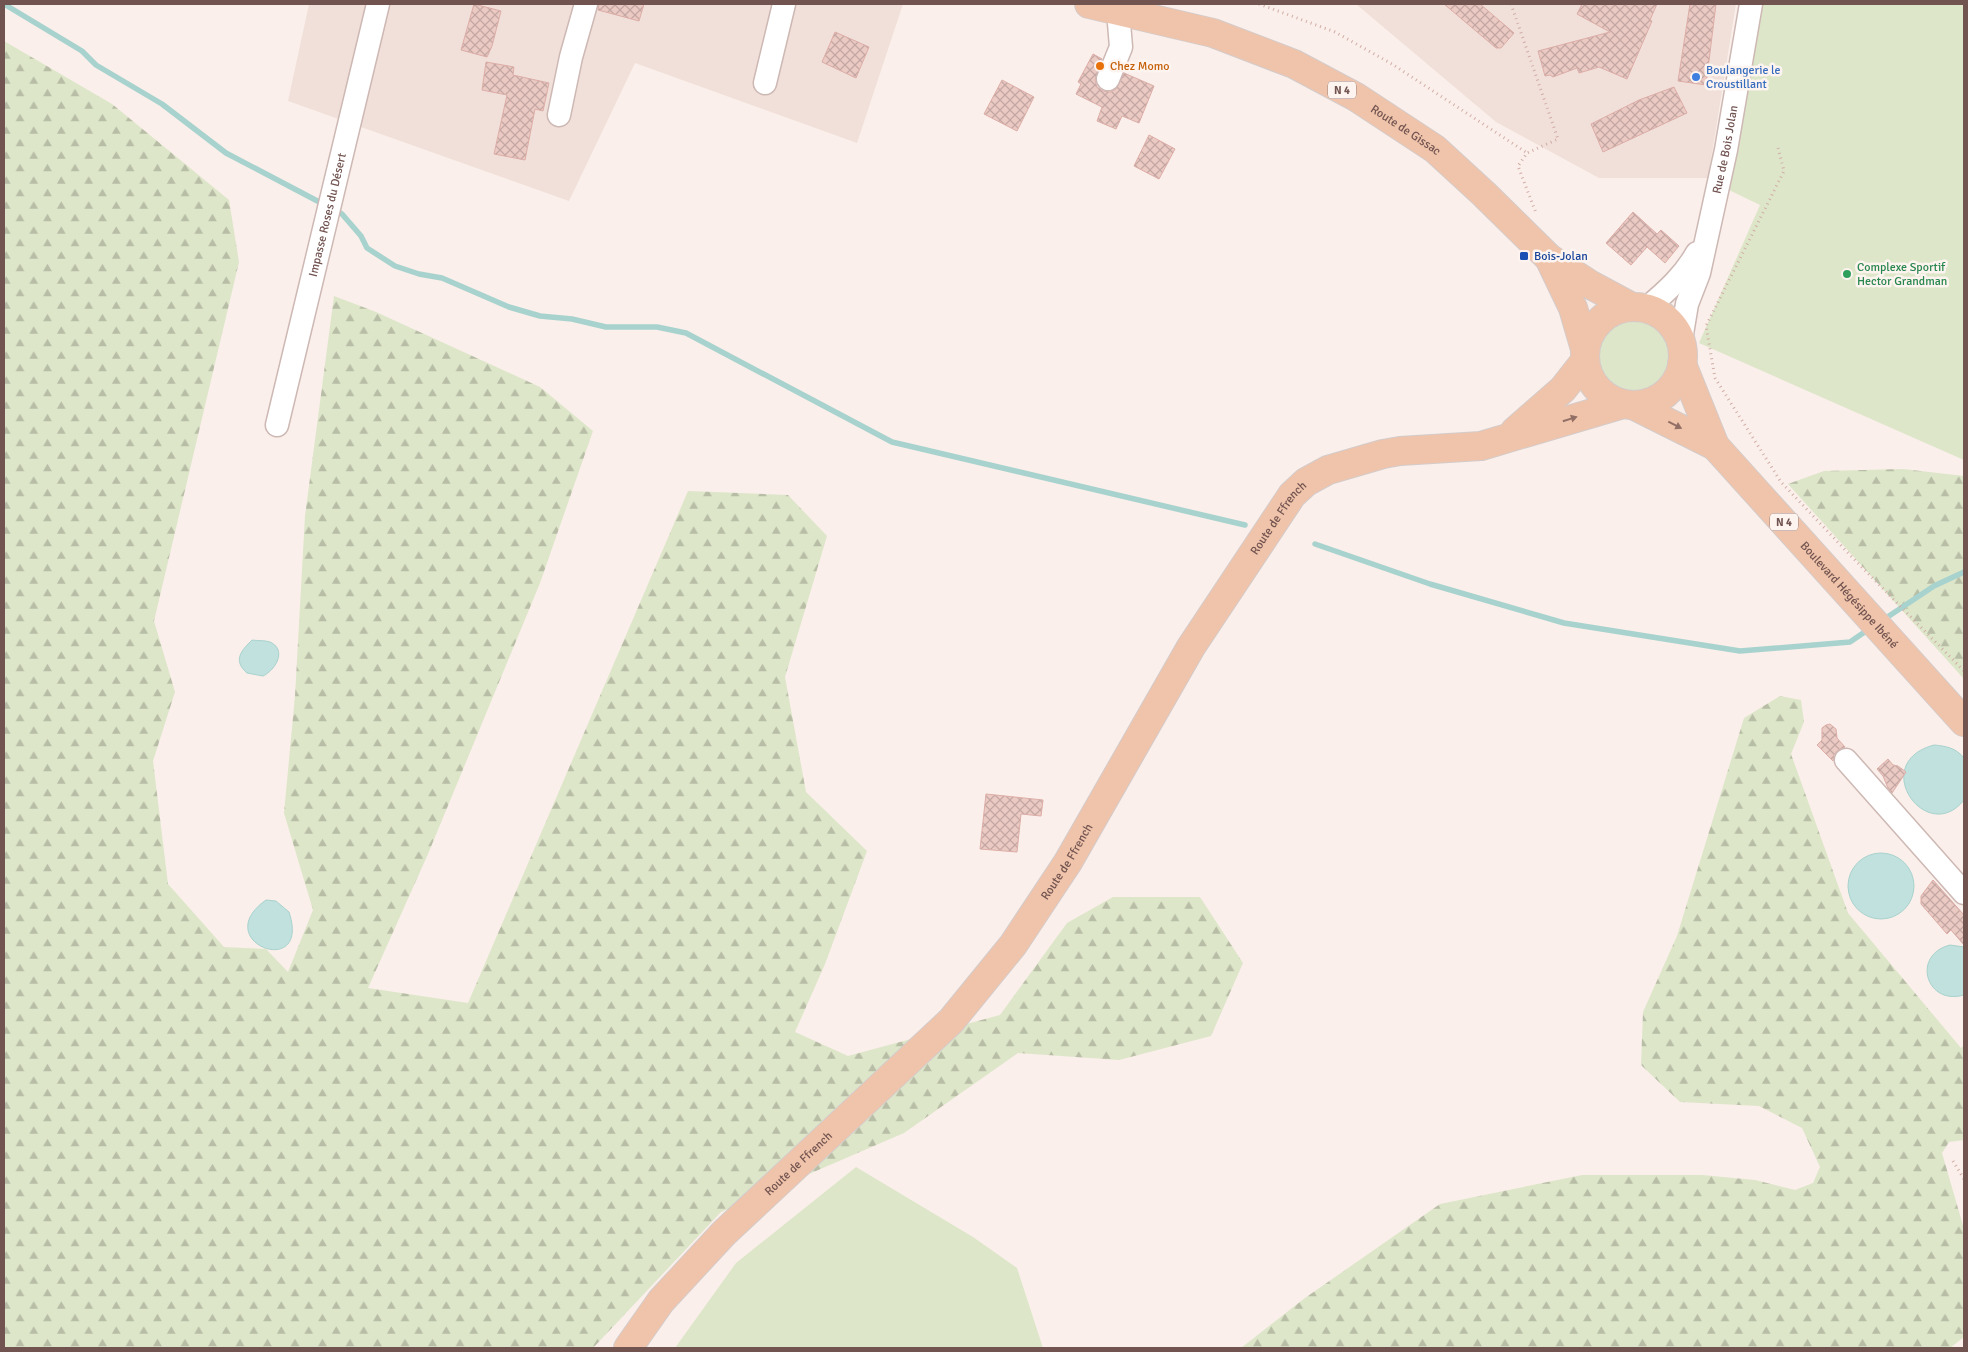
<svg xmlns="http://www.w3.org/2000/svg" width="1968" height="1352" font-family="Signika,sans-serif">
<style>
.residential{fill:#f1e0d9}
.green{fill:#dde6c9}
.forest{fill:url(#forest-firs)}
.water{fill:#c0e1de;stroke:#a8d2cd}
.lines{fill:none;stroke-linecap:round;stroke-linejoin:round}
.stream{stroke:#a8d2cd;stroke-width:5.5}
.building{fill:url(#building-cross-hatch);stroke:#ddada7}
.minor-casing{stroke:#cdb8b4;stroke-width:25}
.major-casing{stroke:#d4cbca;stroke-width:30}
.path{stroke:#d1ada7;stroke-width:3;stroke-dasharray:1 4;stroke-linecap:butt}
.minor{stroke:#fff;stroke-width:22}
.major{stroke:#f0c4aa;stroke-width:28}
.oneway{fill:#916f66}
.food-dot{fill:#e8710a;stroke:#fdf4f0;stroke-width:2}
.shop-dot{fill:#3f7fe0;stroke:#fdf4f0;stroke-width:2}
.transit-dot{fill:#1a4fb4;stroke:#fdf4f0;stroke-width:2}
.leisure-dot{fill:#2e9e5b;stroke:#fdf4f0;stroke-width:2}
.labels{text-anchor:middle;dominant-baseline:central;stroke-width:5;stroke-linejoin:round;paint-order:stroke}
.shield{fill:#fdf4f0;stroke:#9b8380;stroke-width:1}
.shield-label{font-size:11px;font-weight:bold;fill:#715350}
.food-label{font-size:12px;fill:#c56008;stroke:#fdf4f0;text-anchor:start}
.shop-label{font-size:12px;fill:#366cbe;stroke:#fdf4f0;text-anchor:start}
.street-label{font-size:12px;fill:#715350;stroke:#fdf4f0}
.transit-label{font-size:12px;fill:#164399;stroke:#fdf4f0;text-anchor:start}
.leisure-label{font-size:12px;fill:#27864d;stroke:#fdf4f0;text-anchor:start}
</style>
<defs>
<pattern id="forest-firs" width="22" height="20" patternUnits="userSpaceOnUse" patternTransform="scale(1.25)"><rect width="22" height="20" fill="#dde6c9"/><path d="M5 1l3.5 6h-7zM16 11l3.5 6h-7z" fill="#b8bda6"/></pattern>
<pattern id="building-cross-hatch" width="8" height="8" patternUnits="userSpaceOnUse" patternTransform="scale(1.25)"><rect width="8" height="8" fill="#eccac4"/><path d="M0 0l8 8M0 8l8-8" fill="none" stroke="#c4a7a2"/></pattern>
</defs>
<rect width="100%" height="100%" fill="#faefea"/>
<path class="residential" d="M309,4H903L857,143L635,63L569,201L288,101Z
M1356,4H1736L1708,178H1599L1496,122Z"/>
<path class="green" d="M1758,4H1964V460L1699,343L1760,205L1727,189Z
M1594 355a39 39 0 1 1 78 0a39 39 0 1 1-78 0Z
M856,1167L973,1237L1017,1268L1043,1348H675L736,1263Z"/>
<path class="forest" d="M4,41L112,104L229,200L239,262L154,621L175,692L153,761L168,884L224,947L266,949L288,972L313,910L284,813L295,696L305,516L334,296L376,312L540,387L593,431L540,583L428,854L368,988L468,1003L688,491L788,495L827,536L785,677L806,792L867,851L825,964L795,1032L848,1056L1000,1015L1067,923L1113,897H1200L1243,963L1211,1036L1119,1060L1018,1053L904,1133L721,1212L593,1348H4Z
M1903,469L1964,476V679L1788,484L1824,471Z
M1780,696L1801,700L1804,722L1791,754L1848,913L1961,1048L1964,1045V1140L1949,1142L1942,1153L1964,1229V1337L1950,1348H1241L1305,1298L1440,1204L1582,1175H1702L1755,1180L1795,1190L1813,1183L1820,1167L1802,1128L1759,1106L1680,1102L1641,1065L1643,1012L1677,936L1744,718Z"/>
<path class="water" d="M252,640C259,641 267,640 272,643C287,652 274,671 263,676L247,673C232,660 242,650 252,640Z
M1934,745C1946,746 1956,748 1964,758V800C1927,847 1867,763 1934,745Z
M1848 886a33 33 0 1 1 66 0a33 33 0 1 1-66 0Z
M266,900L276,901L289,912C312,981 207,942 266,900Z
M1950,945L1964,947V995C1926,1006 1911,955 1950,945Z"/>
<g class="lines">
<path class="stream" d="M4,4L82,51L96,65L162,104L226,153L325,205
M334,209L342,214L361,236L367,248L395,266L419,274L442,278L509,307L540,316L572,319L606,327H657L686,333L892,442L1245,525
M1315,544L1430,584L1564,623L1740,651L1850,642L1869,629
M1883,620L1934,586L1964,572"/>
</g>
<path class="building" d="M474,4L501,11L492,46L487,57L461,50Z
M599,4H644L639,21L598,10Z
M1444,4H1480L1514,33L1501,48H1496Z
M1582,4H1657L1650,20L1652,21L1627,79L1599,67L1579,73L1577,68L1553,77L1550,75L1545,76L1538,51L1610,32L1577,14Z
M1690,4H1716L1706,85L1678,81Z
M835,32L869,47L856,78L822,62Z
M1093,54L1102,59L1095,80L1097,87L1103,91L1110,92L1116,89L1124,73L1154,86L1139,123L1122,116L1116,129L1097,121L1102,107L1076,94L1081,84L1078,82Z
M486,62L514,67L513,75L549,83L543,111L535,109L525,160L494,154L507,95L482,90Z
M1002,80L1034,97L1017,131L984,114Z
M1674,87L1687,113L1603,152L1591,124L1639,100Z
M1149,135L1175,149L1159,179L1134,166Z
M1633,212L1657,234L1661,230L1679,246L1665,263L1647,247L1631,265L1606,243Z
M1830,724L1836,729L1837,738L1845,747L1837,751L1834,755L1833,761L1817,745L1822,740V728L1826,725Z
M1888,759L1893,765L1898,766L1906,772L1892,793L1888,788L1883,776L1877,769Z
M986,794L1043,800L1041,816L1021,814L1017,852L980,849Z
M1933,880L1964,915V945L1951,930L1947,934L1921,904V896Z"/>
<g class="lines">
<g class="minor-casing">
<g id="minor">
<path d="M1108,79L1121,47L1118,11"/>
<path d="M765,83L784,4"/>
<path d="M559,115L571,57L586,4"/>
<path d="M1647,308C1667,291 1684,276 1697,253"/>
<path id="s1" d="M1681,340L1687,304L1699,273L1726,150L1751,4"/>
<path id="s2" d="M277,425L378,4"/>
<path d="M1846,760L1964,893"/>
</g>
</g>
<g class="major-casing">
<g id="major">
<path id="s3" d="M1089,4L1213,33L1294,64L1356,97L1435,149L1484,194L1549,258L1591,285L1630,306"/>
<path d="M1549,258L1573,308L1585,349"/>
<circle cx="1634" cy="356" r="49"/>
<path id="s4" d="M1682,364L1715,446L1964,722"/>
<path d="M1635,406L1715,446"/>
<path d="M1515,431L1563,389L1585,361"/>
<path id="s5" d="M628,1348L661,1301L724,1233L951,1021L1013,945L1068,862L1191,647L1292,495L1306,482L1328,470L1383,454L1400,451L1481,446L1623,404"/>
</g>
</g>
<path class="path" d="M1259,4L1335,32L1392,64L1527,153
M1511,4L1558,139L1527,153L1518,166L1536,213
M1778,148L1784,171L1706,326L1715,378L1781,482L1849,554L1964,671
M1953,1161L1964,1179"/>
<use href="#minor" class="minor"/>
<use href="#major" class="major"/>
</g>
<defs><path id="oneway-solid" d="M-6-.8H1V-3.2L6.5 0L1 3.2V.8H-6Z" transform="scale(1.25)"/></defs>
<g class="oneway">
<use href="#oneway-solid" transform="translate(1570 419) rotate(-17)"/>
<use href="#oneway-solid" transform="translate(1675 425) rotate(27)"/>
</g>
<circle class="food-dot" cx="1100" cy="66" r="5"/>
<circle class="shop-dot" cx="1696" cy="77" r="5"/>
<rect class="transit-dot" x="1519" y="251" width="10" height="10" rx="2.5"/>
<circle class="leisure-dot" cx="1847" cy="274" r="5"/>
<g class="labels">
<g class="shield">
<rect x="1328" y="81.5" width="28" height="17" rx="4"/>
<rect x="1770" y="513.5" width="28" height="17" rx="4"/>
</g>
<g class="shield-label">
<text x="1342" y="90">N 4</text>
<text x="1784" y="522">N 4</text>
</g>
<g class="food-label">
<text x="1110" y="66">Chez Momo</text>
</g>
<g class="shop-label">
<text x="1706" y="70">Boulangerie le<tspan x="1706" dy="14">Croustillant</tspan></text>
</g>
<g class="street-label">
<text stroke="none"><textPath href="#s3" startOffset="344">Route de Gissac</textPath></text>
<text stroke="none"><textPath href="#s1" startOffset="196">Rue de Bois Jolan</textPath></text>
<text stroke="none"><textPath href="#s2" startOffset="216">Impasse Roses du Désert</textPath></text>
<text stroke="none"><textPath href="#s5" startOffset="1062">Route de Ffrench</textPath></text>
<text stroke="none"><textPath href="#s4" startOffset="289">Boulevard Hégésippe Ibéné</textPath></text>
<text stroke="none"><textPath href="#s5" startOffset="658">Route de Ffrench</textPath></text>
<text stroke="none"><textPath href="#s5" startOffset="252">Route de Ffrench</textPath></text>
</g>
<g class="transit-label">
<text x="1534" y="256">Bois-Jolan</text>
</g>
<g class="leisure-label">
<text x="1857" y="267">Complexe Sportif<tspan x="1857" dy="14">Hector Grandman</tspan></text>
</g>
</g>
<rect width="1968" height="1352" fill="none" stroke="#715350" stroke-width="10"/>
</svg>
